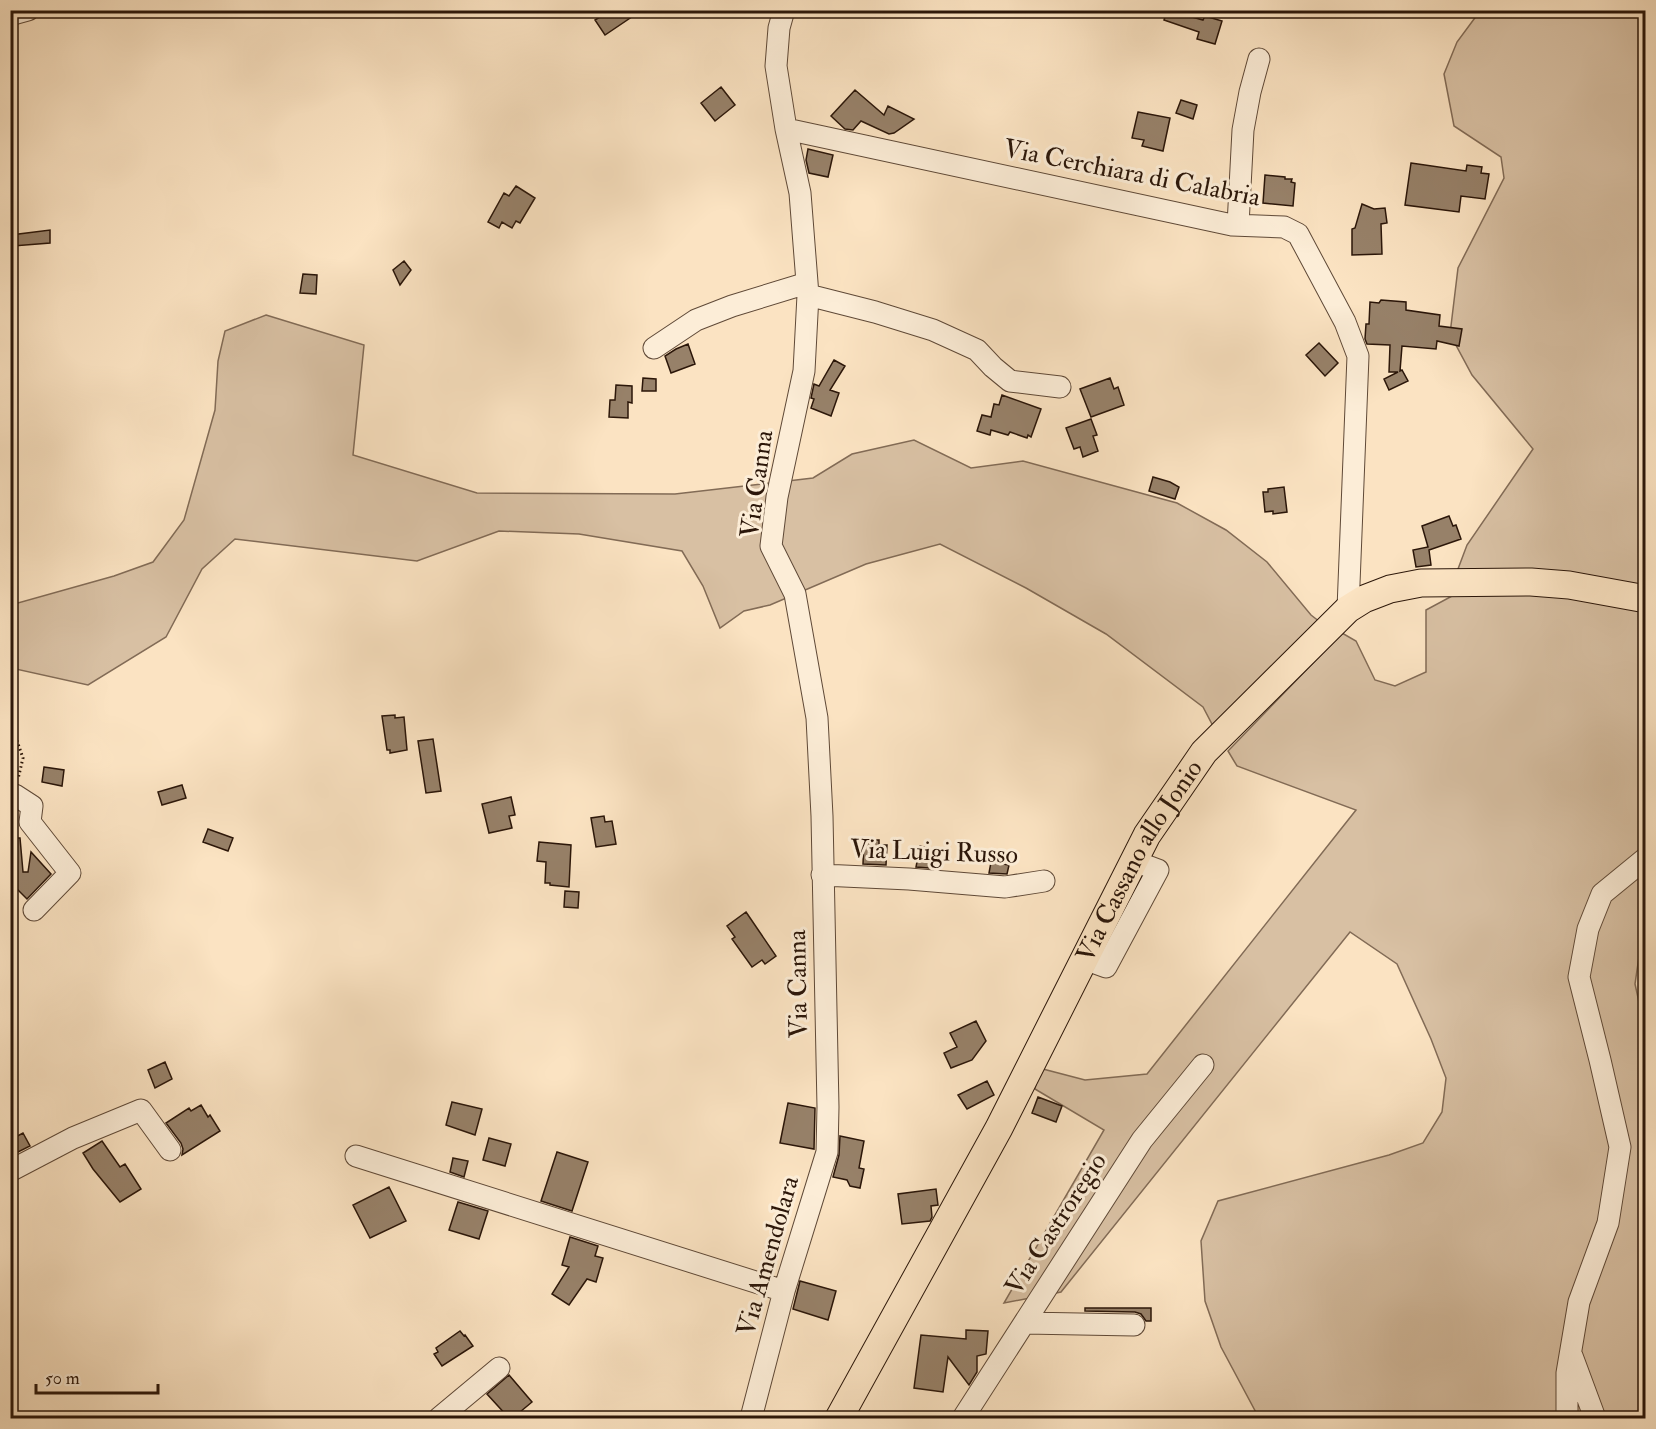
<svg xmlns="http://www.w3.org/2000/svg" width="1656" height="1429" font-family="'IM FELL Double Pica',serif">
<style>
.green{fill:#d8c0a3;stroke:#826b56;stroke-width:1.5}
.building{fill:#978169;stroke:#2b1609;stroke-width:1.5}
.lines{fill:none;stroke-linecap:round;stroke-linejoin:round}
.minor-casing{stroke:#5f4937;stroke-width:23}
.major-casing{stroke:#2b1609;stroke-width:29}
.path{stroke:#2b1609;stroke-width:3;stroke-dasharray:1.5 3;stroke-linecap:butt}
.minor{stroke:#fcedd7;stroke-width:21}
.major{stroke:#fbe3c2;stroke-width:27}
.labels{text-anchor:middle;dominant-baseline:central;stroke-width:6;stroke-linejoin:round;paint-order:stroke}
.street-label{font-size:26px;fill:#2b1609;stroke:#fcedd7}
</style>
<rect width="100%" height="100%" fill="#fbe3c2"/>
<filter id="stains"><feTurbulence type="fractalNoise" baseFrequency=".00333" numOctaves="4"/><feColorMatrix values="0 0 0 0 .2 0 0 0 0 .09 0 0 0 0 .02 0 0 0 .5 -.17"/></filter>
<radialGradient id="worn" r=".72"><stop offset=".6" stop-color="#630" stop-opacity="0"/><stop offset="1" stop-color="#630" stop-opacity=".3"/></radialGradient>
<path class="green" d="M1476,11H1645L1646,909L1635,984L1646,1034L1645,1418H1259L1221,1347L1205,1301L1201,1241L1218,1201L1389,1155L1423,1143L1442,1112L1446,1078L1431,1039L1397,964L1350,932L1061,1292L1004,1303L1104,1130L1035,1089L1039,1068L1085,1080L1147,1074L1356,810L1237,766L1228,751L1342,633L1356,641L1375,680L1395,686L1426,672V610L1454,595L1458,569L1467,545L1533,449L1472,375L1450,334L1458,268L1504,178L1501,157L1454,126L1444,74L1457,42L1477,15Z
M266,315L364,345L353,455L477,493L675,494L813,478L852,454L914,440L971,468L1023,461L1177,503L1226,530L1267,562L1311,615L1320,622L1213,726L1203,707L1106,634L1026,588L940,544L866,564L770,605L744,611L720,628L703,586L682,551L579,534L499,531L417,561L235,539L202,569L166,637L88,685L11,668L10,600L18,603L114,576L153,562L184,520L215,410L218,361L225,331Z"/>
<path class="building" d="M611,10H642L605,35L595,20Z
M1167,10L1203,20L1205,16L1222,21L1215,44L1197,39L1199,32L1164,20Z
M721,87L735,105L715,121L701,103Z
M855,90L884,115L888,106L914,119L894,133L889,134L861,121L853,130L845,129L831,116Z
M1181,100L1197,105L1193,119L1176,113Z
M1138,112L1170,118L1163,151L1142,146L1144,140L1132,138Z
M808,149L833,155L828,177L809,173L806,160Z
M1411,163L1466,171L1467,165L1482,167L1481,173L1489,174L1485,199L1461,196L1459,212L1405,205Z
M1265,175L1285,177V179H1292L1291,182L1295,183L1293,206L1263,203Z
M516,186L535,198L520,223L516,221L512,228L502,222L499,228L488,222L504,193L509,196Z
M1362,204L1374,209L1385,208L1387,223L1381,224L1382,254L1352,255V229L1355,228Z
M50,230V243L13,246L11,235Z
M404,261L411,270L400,285L393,270Z
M303,274L317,275L316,294L300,293Z
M1381,300L1406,302V310L1440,315L1439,326L1462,329L1459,346L1437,341L1436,349L1402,346L1400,371L1402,370L1408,381L1389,390L1384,379L1398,372H1389L1390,345L1367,344L1365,339L1366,324H1369L1370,302L1379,303Z
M1319,343L1338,363L1325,376L1306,355Z
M688,344L695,364L671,373L665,356L676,349Z
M834,360L845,366L830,390L839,393L831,416L811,408L814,399L811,398L814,384L819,386Z
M643,378L656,379V391H642Z
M1110,378L1114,389L1118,387L1124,405L1091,417L1080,389Z
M616,385L632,386V403L628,402V418L609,417L610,400H615Z
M1002,395L1041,409L1031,437L1028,435L1027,438L1010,432L1008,435L991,430L990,435L977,431L982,415L991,417L994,404L999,405Z
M1091,419L1097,435L1093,436L1098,451L1083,457L1080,447L1074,449L1066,428Z
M1153,477L1170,482L1179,487L1175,499L1149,491Z
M1284,487L1287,512L1273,514V511L1265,512L1263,492H1268V489Z
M1449,516L1453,526L1456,525L1461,539L1429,550L1431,565L1416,567L1413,550L1428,547L1422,526Z
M395,715V718L404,717L407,750L390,753V750H387L382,716Z
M433,739L441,791L426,793L418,741Z
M44,767L64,770L62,786L42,782Z
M182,785L186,798L162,805L158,792Z
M511,797L515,815L509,816L512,828L489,833L482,804Z
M604,816L605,822L612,821L616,844L596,847L591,818Z
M208,829L233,838L228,851L203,842Z
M10,838H20L23,872H28L31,852L51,874L27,899L10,882Z
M864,840H879V845H887L886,865L863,864Z
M539,842L571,845L569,887L550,885V883H545L546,862L537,861Z
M920,846L933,850L929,868L916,867Z
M991,862L1009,865L1007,874L989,873Z
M565,891L579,892L578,908L564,907Z
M746,912L776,956L765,964L762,960L752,967L732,939L735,937L727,926Z
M976,1021L986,1041L972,1060L951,1068L944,1053L957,1047L950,1033Z
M165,1062L172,1079L155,1088L148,1070Z
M987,1081L994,1095L967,1109L958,1095Z
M1038,1097L1062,1106L1056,1122L1032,1113Z
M452,1102L482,1109L475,1135L446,1125Z
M788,1103L815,1108L814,1149L780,1143Z
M201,1105L208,1117L210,1115L220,1131L182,1155L183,1149L181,1143L166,1123L189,1108L191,1111Z
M23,1133L30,1146L10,1156V1140Z
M840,1136L864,1141L859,1168L864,1169L860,1188L850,1186L847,1180L833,1177L839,1155Z
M489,1138L511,1144L505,1166L483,1160Z
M102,1141L120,1167L125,1164L141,1189L120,1202L93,1169L83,1153Z
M557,1152L588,1162L572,1211L541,1201Z
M453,1158L468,1161L464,1177L450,1172Z
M389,1187L406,1221L370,1238L353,1205Z
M936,1189L938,1205L931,1206L932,1217L930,1221L902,1224L898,1194Z
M458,1202L488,1211L479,1239L449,1230Z
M570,1237L598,1246L595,1256L603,1258L596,1282L587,1279L569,1305L552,1294L569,1267L562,1265Z
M800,1281L836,1291L828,1320L793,1309Z
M1085,1308H1151V1321H1146L1141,1314L1135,1312L1085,1311Z
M966,1330L988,1331L986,1354L977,1356V1372L969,1385L948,1357L943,1392L914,1388L921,1335L966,1339Z
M460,1331L464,1336L465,1335L473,1346L442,1366L434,1354L438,1352L436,1348Z
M509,1375L532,1402L514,1417L512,1414L508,1417L487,1394Z"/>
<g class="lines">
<g class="minor-casing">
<path id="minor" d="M10,15L28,10
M786,129L1232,225L1284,227L1298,234L1345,322L1358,356L1348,609
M1238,225L1243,130L1250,92L1259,59
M808,295L875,312L933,330L977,350L993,367L1010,381L1060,387
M654,348L696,320L732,306L807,283
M10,796L15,795L32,806L30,822L70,873L34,910
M822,875L909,879L1005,887L1044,881
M1084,959L1106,967L1158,870L1134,861
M356,1156L784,1291
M10,1171L73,1138L141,1110L170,1150
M1025,1323L1134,1325
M1572,1356L1595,1418
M439,1418L499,1368
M751,1418L784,1291L827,1152L828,1107L822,816L817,718L795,594L771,546L777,497L804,371L808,295L800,193L786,129L776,66L779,28L784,10
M963,1418L1142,1140L1203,1065
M1567,1418V1373L1579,1302L1608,1223L1620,1147L1600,1060L1579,977L1588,929L1602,894L1646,858"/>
</g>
<g class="major-casing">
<g id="major">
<path id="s1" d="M839,1418L999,1128L1147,835L1204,752L1348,609L1364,599L1390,589L1421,583L1531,582L1569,585L1646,599"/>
</g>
</g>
<path class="path" d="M10,736L16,738L23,758L18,779"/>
<use href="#minor" class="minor"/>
<use href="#major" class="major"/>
</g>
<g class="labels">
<g class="street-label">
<text transform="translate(1132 173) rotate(11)">Via Cerchiara di Calabria</text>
<text transform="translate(757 484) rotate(-82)">Via Canna</text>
<text transform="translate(934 852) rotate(2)">Via Luigi Russo</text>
<text stroke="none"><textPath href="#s1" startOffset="633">Via Cassano allo Jonio</textPath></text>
<text transform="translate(798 984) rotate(-91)">Via Canna</text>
<text transform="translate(1056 1224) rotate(-57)">Via Castroregio</text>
<text transform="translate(768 1256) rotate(-74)">Via Amendolara</text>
</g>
</g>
<rect width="1656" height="1429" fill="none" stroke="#fbe3c2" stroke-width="36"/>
<rect x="12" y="12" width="1632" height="1405" fill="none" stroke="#2b1609" stroke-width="3"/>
<rect x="18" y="18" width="1620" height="1393" fill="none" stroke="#2b1609" stroke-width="1.5"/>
<path d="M36 1384v9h122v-9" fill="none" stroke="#2b1609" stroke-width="3"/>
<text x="45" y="1384" font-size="18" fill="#2b1609" stroke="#fcedd7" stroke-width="4.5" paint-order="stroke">50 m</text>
<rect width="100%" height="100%" filter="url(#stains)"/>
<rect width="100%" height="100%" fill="url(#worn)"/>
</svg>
